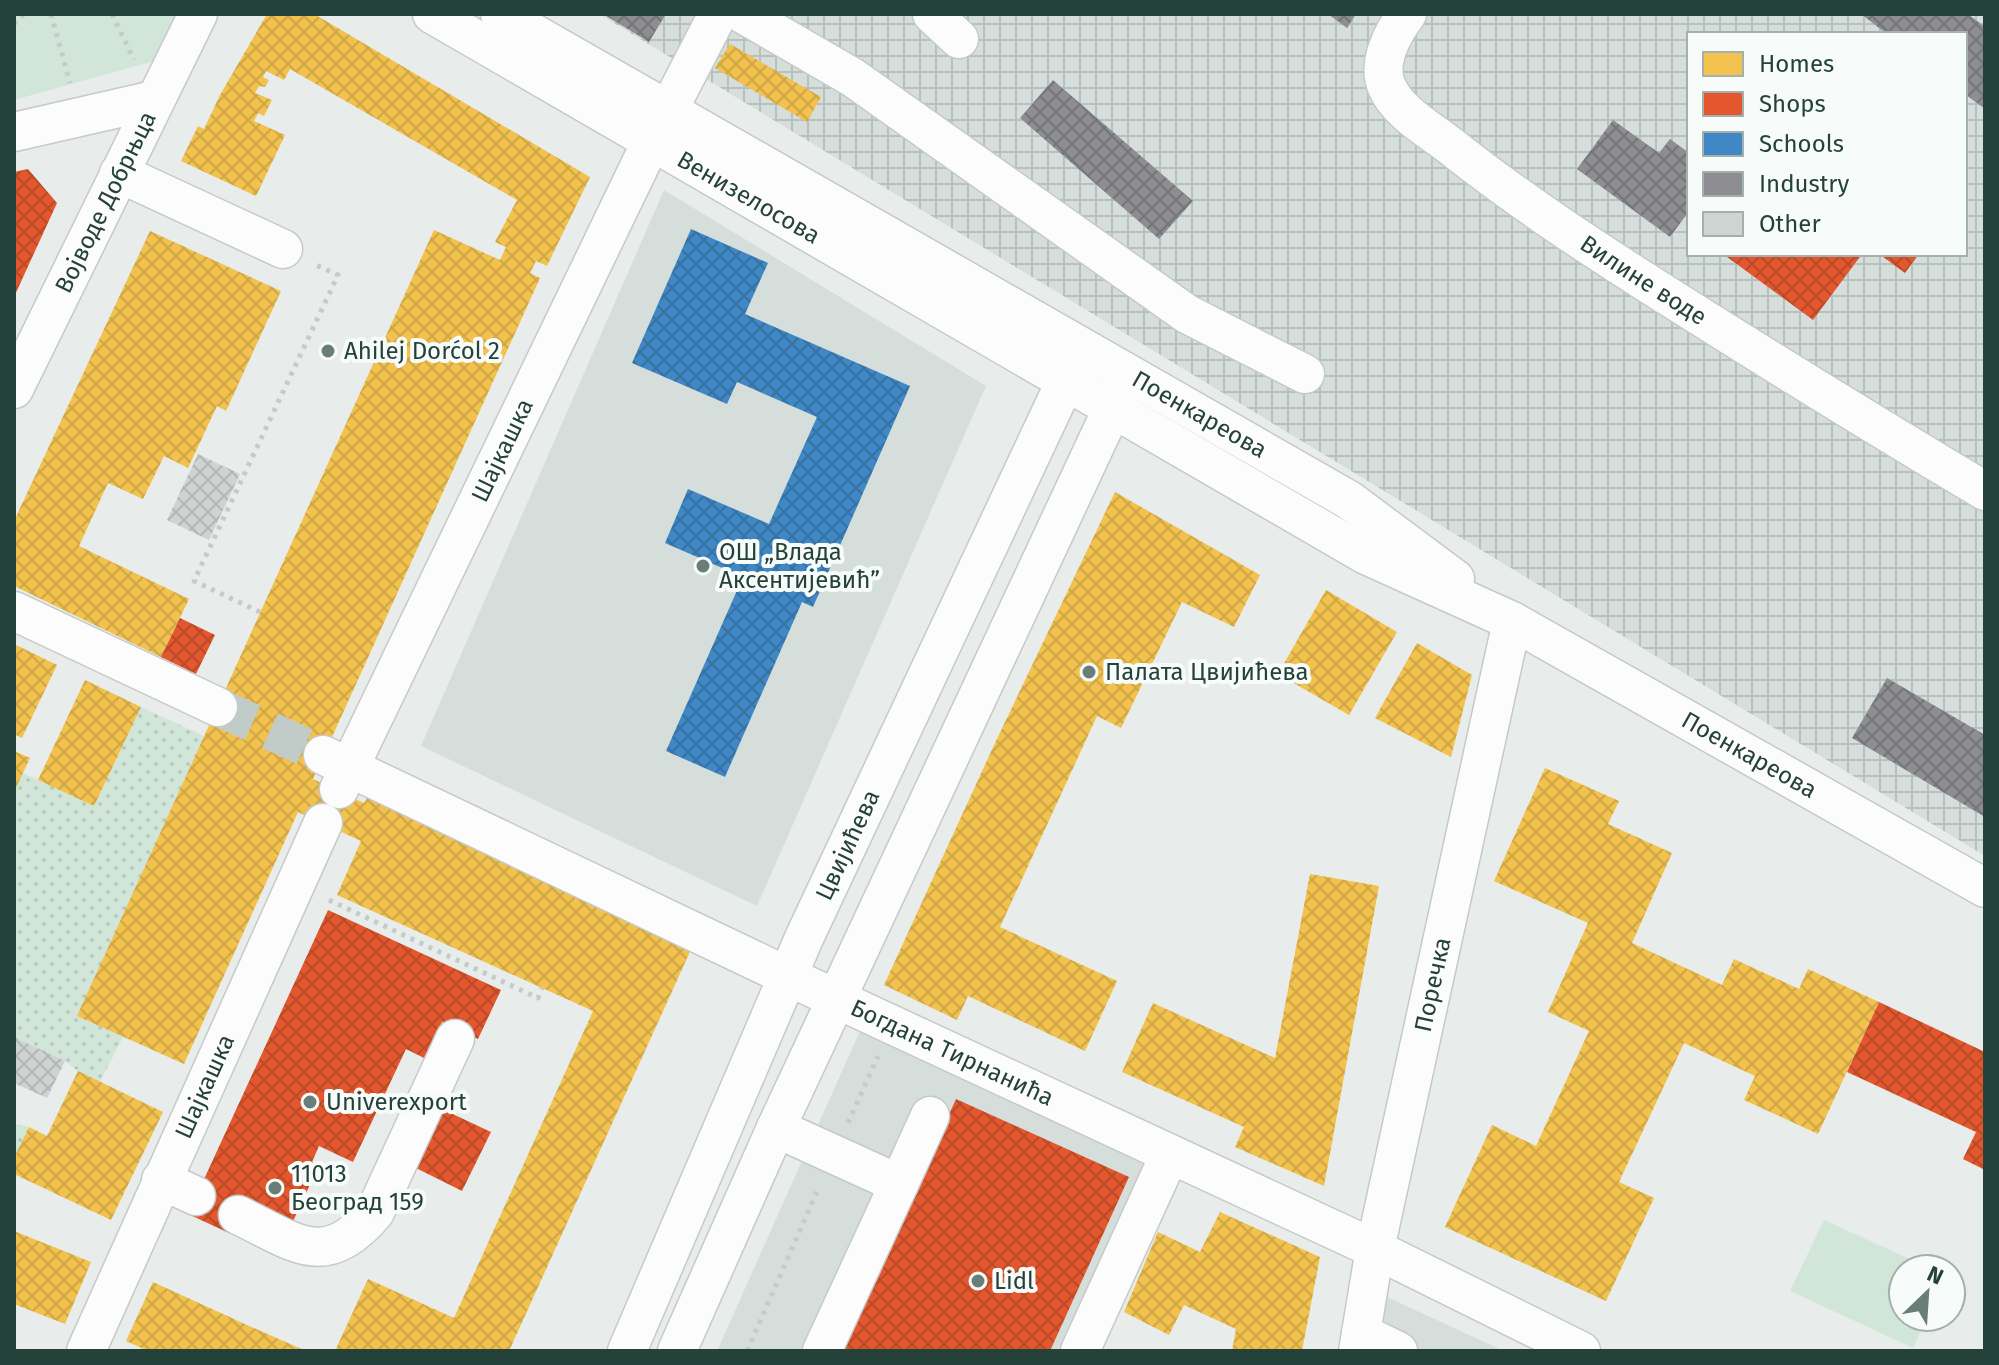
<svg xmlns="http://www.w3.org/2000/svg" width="1999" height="1365" font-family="'Fira Sans',sans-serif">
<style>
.built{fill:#d6dedb}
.industrial{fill:url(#industrial-grid);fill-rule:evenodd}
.park{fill:#d1e6d8}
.garden{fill:url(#garden-dots)}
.homes{fill:url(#homes-cross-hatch)}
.shops{fill:url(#shops-cross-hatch)}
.schools{fill:url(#schools-cross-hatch)}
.industry{fill:url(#industry-cross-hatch)}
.building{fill:url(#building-cross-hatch)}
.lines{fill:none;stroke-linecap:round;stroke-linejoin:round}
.minor-tunnel{stroke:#c1cbc8;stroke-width:38;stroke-dasharray:38 19;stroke-linecap:butt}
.minor-casing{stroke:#c5cac8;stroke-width:41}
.path{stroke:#c3ccca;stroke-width:5;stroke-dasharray:4 6;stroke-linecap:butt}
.minor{stroke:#fcfcfc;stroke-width:38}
.poi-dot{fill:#697e78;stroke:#f7fbf9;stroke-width:3}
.labels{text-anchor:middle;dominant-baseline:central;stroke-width:8;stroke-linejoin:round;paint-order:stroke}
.street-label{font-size:24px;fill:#24423a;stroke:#f7fbf9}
.poi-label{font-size:24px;fill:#24423a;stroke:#f7fbf9;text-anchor:start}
</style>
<defs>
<pattern id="industrial-grid" width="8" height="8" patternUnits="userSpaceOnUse" patternTransform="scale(2)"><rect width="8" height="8" fill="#d6dedb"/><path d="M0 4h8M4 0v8" fill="none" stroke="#b8c0bd"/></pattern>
<pattern id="garden-dots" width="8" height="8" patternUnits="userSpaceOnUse" patternTransform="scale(2)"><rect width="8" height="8" fill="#d1e6d8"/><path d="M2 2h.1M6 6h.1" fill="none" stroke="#b3c6ba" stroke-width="1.8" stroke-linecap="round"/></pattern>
<pattern id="homes-cross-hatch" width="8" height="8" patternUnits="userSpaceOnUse" patternTransform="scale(2)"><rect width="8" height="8" fill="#f2c14e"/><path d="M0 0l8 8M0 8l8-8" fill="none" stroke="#cfa745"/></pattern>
<pattern id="shops-cross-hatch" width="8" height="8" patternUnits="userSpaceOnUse" patternTransform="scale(2)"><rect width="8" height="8" fill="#e4572e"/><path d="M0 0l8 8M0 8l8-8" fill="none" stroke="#b94a28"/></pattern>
<pattern id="schools-cross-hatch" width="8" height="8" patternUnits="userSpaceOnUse" patternTransform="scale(2)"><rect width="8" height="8" fill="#3f88c5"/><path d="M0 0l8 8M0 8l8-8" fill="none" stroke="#3571a1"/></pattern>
<pattern id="industry-cross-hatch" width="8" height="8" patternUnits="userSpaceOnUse" patternTransform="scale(2)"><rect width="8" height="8" fill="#8d8d92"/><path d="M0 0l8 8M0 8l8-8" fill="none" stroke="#737578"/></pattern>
<pattern id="building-cross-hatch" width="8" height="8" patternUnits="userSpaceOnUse" patternTransform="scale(2)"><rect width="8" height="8" fill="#cfd4d2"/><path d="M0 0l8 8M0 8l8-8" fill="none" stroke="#b2b7b5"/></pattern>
</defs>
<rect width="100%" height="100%" fill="#e8edeb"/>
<path class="built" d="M664,190L986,386L757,906L421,746Z
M860,1031L1150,1167L1066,1351H717Z
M1387,1297L1504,1351H1376Z"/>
<path class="industrial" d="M599,14H1985V856ZM1689,34H1965V254H1689Z"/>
<path class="park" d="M14,14H176L154,61L14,100Z
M1824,1220L1932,1269H1903V1317H1927L1913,1348L1790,1291Z"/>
<path class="garden" d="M141,707L204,736L78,1016L123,1037L100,1082L78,1071L65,1061L14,1037V792L23,773L94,806Z
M14,1124L29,1127L14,1158Z"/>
<path class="homes" d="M267,14H314L590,177L547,266L536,261L530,273L540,278L313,779L364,803L367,798L380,803L693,945L509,1351H335L368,1279L454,1318L593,1011L337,895L361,841L298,812L184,1064L77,1016L434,230L500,260L506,247L495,242L517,200L290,69L284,80L266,71L263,77L269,80L265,87L259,86L255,93L272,100L264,116L258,113L254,121L285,135L256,196L181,161L198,126L204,129L220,95Z
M730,44L821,97L807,122L715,68Z
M150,231L281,291L226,411L217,406L188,468L164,456L143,499L108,483L79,546L189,599L161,657L14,586V521Z
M1115,492L1260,575L1234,627L1182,602L1121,728L1097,716L1000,927L1117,981L1085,1051L968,996L957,1020L884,985L995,743Z
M1326,590L1397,632L1349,715L1278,674Z
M1417,643L1472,675L1451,757L1375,718Z
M14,644L57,665L22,738L14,734Z
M85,680L141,707L94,806L38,780Z
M14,751L30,758L14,792Z
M1545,768L1619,801L1608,824L1672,853L1632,943L1722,985L1734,959L1799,989L1808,969L1879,1002L1818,1134L1744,1100L1755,1076L1684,1043L1619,1182L1654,1198L1606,1301L1445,1227L1492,1125L1536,1146L1589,1031L1548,1012L1588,923L1494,881Z
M1310,874L1379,886L1324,1186L1235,1147L1244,1127L1122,1072L1153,1003L1275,1058Z
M78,1071L163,1112L111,1220L14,1174V1158L29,1127L47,1136Z
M1220,1212L1320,1257L1302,1351H1232L1236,1329L1184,1305L1169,1335L1124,1312L1158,1232L1200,1252Z
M14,1231L91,1262L65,1324L14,1304Z
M153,1282L247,1325L306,1351H148L126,1341Z"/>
<path class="shops" d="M28,169L57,203L14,297V172Z
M1723,254H1862L1813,320Z
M1879,254H1919L1905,273Z
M180,618L215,635L196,674L161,657Z
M328,910L501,990L478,1039L442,1022L426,1059L406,1049L353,1162L319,1146L312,1162L319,1165L290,1228L242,1205L229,1233L188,1214Z
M1879,1002L1985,1052V1170L1963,1159L1976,1132L1847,1072Z
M956,1099L1129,1177L1050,1351H842Z
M442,1109L491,1132L462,1191L414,1167Z"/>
<path class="schools" d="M691,229L768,263L745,314L910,386L813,607L802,602L725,777L666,751L743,577L665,543L688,489L769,524L817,417L737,382L727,404L632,363Z"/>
<path class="industry" d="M603,14H666L649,42Z
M1328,14H1356L1347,28Z
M1861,14H1968L1985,27V109L1965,94V34H1887Z
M1053,80L1193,201L1159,239L1020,118Z
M1613,120L1659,153L1670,139L1689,153V211L1670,237L1577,169Z
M1887,678L1985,735V817L1852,738Z"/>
<path class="building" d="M198,454L240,474L209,540L167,520Z
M14,1037L65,1061L47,1098L14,1083Z"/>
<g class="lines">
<path class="minor-tunnel" d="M218,707L323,755"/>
<g class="minor-casing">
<g id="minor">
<path id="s1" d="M432,14L1366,555L1512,621L1985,888"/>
<path id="s2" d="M500,14L1349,500L1455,579"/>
<path d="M743,14L852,77L1187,314L1305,374"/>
<path d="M932,14L959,39"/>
<path id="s3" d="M1407,14C1393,32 1376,63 1387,87C1398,113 1432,131 1453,148C1524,204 1598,252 1674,300C1777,365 1881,429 1985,491"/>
<path d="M14,132L154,100"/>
<path d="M119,173L283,249"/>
<path id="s4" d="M14,389L198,14"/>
<path d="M14,611L218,707"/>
<path id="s5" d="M323,755L787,976L1375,1249L1581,1351"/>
<path id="s6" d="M339,789L643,159L718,14"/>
<path d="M776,1128L899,1184L822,1351"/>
<path d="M161,1180L196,1196"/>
<path d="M899,1184L930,1116"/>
<path d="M238,1215C295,1242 325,1272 375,1212L455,1039"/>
<path d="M1361,1333L1398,1351"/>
<path id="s7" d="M86,1351L323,823"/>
<path id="s8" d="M627,1351L804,938L1076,359"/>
<path d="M677,1351L776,1128L1123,386"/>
<path d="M1080,1351L1170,1154"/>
<path id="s9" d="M1358,1351L1375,1249L1512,621"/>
</g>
</g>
<path class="path" d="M51,14L70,83
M112,14L134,60
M14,24L24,14
M260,612L194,581L338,275L316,265
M329,900L538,998L542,988
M848,1123L878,1056
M747,1351L819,1187"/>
<use href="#minor" class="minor"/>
</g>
<g class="poi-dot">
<circle cx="328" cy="351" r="8"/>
<circle cx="703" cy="566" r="8"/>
<circle cx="1089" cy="672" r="8"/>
<circle cx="310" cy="1102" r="8"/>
<circle cx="275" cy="1188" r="8"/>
<circle cx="978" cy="1281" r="8"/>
</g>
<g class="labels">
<g class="street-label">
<text stroke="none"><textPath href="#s1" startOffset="366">Венизелосова</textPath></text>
<text stroke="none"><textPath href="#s4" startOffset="208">Војводе Добрњца</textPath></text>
<text stroke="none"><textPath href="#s3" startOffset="402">Вилине воде</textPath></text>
<text stroke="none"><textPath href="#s2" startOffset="806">Поенкареова</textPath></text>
<text stroke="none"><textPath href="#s6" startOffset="376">Шајкашка</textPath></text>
<text stroke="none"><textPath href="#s1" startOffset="1512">Поенкареова</textPath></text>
<text stroke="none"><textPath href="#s8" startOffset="552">Цвијићева</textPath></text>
<text stroke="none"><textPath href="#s9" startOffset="374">Поречка</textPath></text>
<text stroke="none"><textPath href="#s5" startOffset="696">Богдана Тирнанића</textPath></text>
<text stroke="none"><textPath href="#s7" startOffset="290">Шајкашка</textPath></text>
</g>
<g class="poi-label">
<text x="344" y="351">Ahilej Dorćol 2</text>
<text x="719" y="552">ОШ „Влада<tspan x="719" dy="28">Аксентијевић”</tspan></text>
<text x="1105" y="672">Палата Цвијићева</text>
<text x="326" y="1102">Univerexport</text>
<text x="291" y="1174">11013<tspan x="291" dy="28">Београд 159</tspan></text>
<text x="994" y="1281">Lidl</text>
</g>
</g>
<rect width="1999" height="1365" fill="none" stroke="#24423a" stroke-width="32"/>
<rect x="1687" y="32" width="280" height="224" fill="#f7fbf9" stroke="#a3b1ad" stroke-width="2"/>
<rect x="1703" y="52" width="40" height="24" fill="#f2c14e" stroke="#a3b1ad" stroke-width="2"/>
<text x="1759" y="72" font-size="24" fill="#24423a">Homes</text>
<rect x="1703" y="92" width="40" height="24" fill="#e4572e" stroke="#a3b1ad" stroke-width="2"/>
<text x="1759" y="112" font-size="24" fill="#24423a">Shops</text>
<rect x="1703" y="132" width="40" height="24" fill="#3f88c5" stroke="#a3b1ad" stroke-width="2"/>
<text x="1759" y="152" font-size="24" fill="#24423a">Schools</text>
<rect x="1703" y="172" width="40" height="24" fill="#8d8d92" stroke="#a3b1ad" stroke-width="2"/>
<text x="1759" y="192" font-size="24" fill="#24423a">Industry</text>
<rect x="1703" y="212" width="40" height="24" fill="#cfd4d2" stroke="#a3b1ad" stroke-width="2"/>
<text x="1759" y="232" font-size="24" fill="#24423a">Other</text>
<g transform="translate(1927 1293) rotate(25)"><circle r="38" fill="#f7fbf9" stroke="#a3b1ad" stroke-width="2"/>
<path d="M0-6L14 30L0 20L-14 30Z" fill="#697e78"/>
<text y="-12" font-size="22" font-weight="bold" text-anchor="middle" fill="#24423a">N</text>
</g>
</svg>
